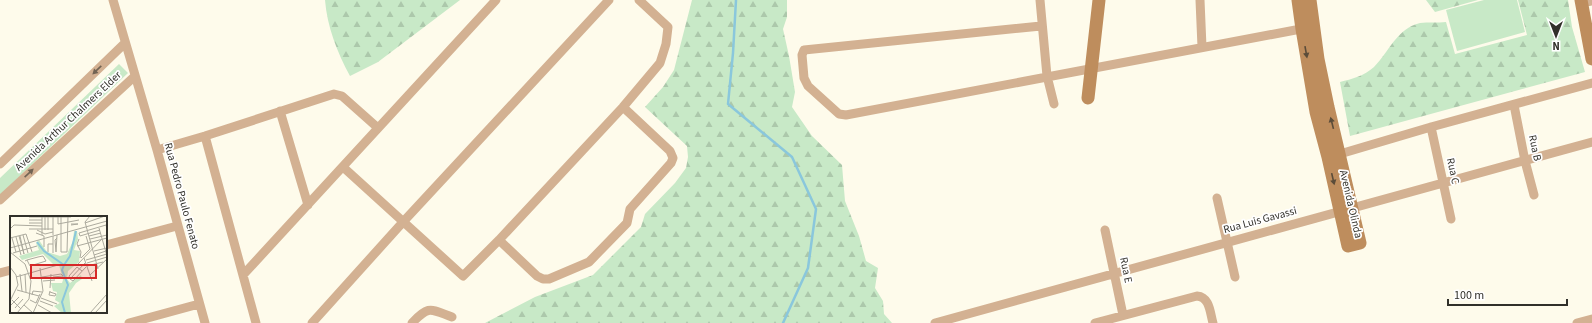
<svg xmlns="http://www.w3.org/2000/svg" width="1592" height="323" font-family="'Source Sans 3',sans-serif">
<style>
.grass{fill:#c8e9c7}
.forest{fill:url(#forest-firs)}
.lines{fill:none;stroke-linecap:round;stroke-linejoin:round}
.stream{stroke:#8ac7dc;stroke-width:2.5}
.street{stroke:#d3b192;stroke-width:9}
.secondary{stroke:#be8d5d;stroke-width:13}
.oneway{fill:#5b4c39}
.oneway2{fill:#726454}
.labels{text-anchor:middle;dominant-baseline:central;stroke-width:3.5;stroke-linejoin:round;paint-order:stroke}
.street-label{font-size:11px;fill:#31302a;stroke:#fff}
.inset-river{fill:none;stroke:#8ac7dc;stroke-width:2}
.inset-road{fill:none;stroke:#acaa9e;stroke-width:1}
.view{fill:#d62828;fill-opacity:0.15;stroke:#d62828;stroke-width:2}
.inset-edge{fill:none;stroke:#31302a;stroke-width:2}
</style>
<defs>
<pattern id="forest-firs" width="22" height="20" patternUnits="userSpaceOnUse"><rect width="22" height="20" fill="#c8e9c7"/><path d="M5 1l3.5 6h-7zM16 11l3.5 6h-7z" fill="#acc8ab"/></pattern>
</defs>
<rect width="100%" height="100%" fill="#fefbeb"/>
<path class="grass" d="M1484,0H1517L1525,32L1457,51L1446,10Z
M119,64L128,73L0,195V178Z"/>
<path class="forest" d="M325,0H460L378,62L350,76C337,52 327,26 325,0Z
M692,0H787V17L783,29L789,56L795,92L792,107L812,136L842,165L845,201L859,236L866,261L878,268L875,288L883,301L884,314L892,323H485L535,297L593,275L641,227L645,214L675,183L686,168L688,157L687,146L645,107L663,87L674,70Z
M1426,0H1478L1435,12Z
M1518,0H1568L1572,27L1585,72L1350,136L1340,82C1352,79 1364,76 1374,67C1389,52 1397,28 1420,23C1428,22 1438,23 1446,22L1455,54L1527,35Z"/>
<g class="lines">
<path class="stream" d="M736,0L733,53L728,104L792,157L816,209L808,268L783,323"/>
<path class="street" d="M113,0L157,150L205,323
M1040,0L1047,76L1054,104
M1200,0L1202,47
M1581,3L1592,1
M1041,26L804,50L802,55L804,78L808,86L839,114L846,115L1306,28
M1514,105L1525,161L1534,195
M280,111L308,205
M1431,127L1451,219
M205,136L256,323
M157,150L205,136L334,94L342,96L378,128
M1333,156L1431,127L1592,83
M0,164L125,43
M343,167L463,276L499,240L623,107L660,63L666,44L668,27L639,0
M1217,198L1235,277
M0,200L135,76
M1105,230L1123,315
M499,240L537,276L543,279H549L589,262L627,223L630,209L671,163L673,158L670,151L623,107
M106,245L177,226
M0,273L11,270
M243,275L496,0
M129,323L199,304
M312,323L403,222L609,0
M412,323C429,305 430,309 452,317
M935,323L1592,142
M1095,323L1197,296C1210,297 1210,313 1213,323
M1577,323L1592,319"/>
<path class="secondary" d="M1298,0L1302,29L1316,112L1328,157L1348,246L1360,243L1328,107L1318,59L1310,0
M1581,0L1592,59
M1088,98L1099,0"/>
</g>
<defs><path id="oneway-solid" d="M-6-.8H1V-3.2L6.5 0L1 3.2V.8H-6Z"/></defs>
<g class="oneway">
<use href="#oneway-solid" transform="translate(1306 52) rotate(80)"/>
<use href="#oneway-solid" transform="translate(1332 123) rotate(-104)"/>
<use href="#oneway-solid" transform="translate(1333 179) rotate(77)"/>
</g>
<g class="oneway2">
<use href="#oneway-solid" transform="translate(97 70) rotate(136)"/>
<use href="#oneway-solid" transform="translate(29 173) rotate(-43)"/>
</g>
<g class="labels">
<g class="street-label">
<text transform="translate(68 121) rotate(-43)">Avenida Arthur Chalmers Elder</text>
<text transform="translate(1535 148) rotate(78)">Rua B</text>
<text transform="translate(1453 171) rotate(78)">Rua C</text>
<text transform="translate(182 196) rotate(75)">Rua Pedro Paulo Fenato</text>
<text transform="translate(1351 204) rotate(77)">Avenida Olinda</text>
<text transform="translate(1260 220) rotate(-15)">Rua Luis Gavassi</text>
<text transform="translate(1126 270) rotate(78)">Rua E</text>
</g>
</g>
<g transform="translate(10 216)">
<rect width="97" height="97" fill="#fefbeb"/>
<path d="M64,15H67L68,23L64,34L70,35L69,46L58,55L57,63L60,67L71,59L72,63L66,67L59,77L61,97H52L44,90L50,87L45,84L47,76L43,75L41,67H52L53,64L49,49L43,48L33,38L12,44L9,40L29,34L26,27L29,24L37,36L50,40L57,38L63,25Z" fill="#c8e9c7"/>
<path class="inset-river" d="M27,26L34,35L54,49L52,54L58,69L52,86L55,97M54,49L60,40L66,15"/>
<path class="inset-road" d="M32,0V19M48,0V8L69,4M51,0V36H57L58,0M80,0L75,6L88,53M19,1H61M19,4H32M19,7H32M75,7L95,0M61,8H68L61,9M89,12L97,40M0,13L4,9L32,10M19,13H43M27,14L35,18L43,16M35,14V1M38,14V0M90,14L70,20L69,17L96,9L97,13M26,17L34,20V31M13,19L18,37M43,19V0M9,20L14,38L10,20M79,20L91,17M6,21L11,39M0,22L16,18L22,36M2,22L6,36M69,23L67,28L71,36L70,42M80,23L97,19M67,30L97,22M0,32L97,5M84,35L97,32M0,36L15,48L21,65L19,83L7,97M38,36V28H43M46,36L47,19M46,36L45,24L47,22M3,37L27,30M43,37V20M84,39L96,35M71,42L80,33L76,20M74,42L82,65M76,44L97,38M15,45L17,44L28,41L33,40L36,45L20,50L17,44M77,47L97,41M67,49L92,23M77,50L93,46M0,51L6,59L8,69L0,85M10,58L12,75M15,58L16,76M80,59L97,43M6,61L48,49M32,61L51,58M43,61L53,60L51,58M60,63L59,60L67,51L72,55M33,65L45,64M63,65L60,63L75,47M63,65L76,51M40,72L41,58M7,74L29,80M40,76L46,78L45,80L39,79L40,75M22,79L23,75L32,76M31,82L47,88M2,84L11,93M20,84L26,87L30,78M30,85L43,90M14,89L23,97M28,89L42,97M0,90L9,81M5,92L13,83M23,97L33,75L30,52M80,97L97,78M85,97L97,84"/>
<path class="view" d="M21,49H86V62H21Z"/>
<rect width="97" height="97" class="inset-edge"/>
</g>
<g transform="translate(1556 36) rotate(180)" stroke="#ffffff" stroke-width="3" paint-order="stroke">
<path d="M0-3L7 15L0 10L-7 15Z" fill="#31302a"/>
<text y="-6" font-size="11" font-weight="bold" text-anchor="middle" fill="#31302a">N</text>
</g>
<path d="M1448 299v6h119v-6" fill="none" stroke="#31302a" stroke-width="2"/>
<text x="1454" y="299" font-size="12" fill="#31302a" stroke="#ffffff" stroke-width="3" paint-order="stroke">100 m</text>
</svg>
